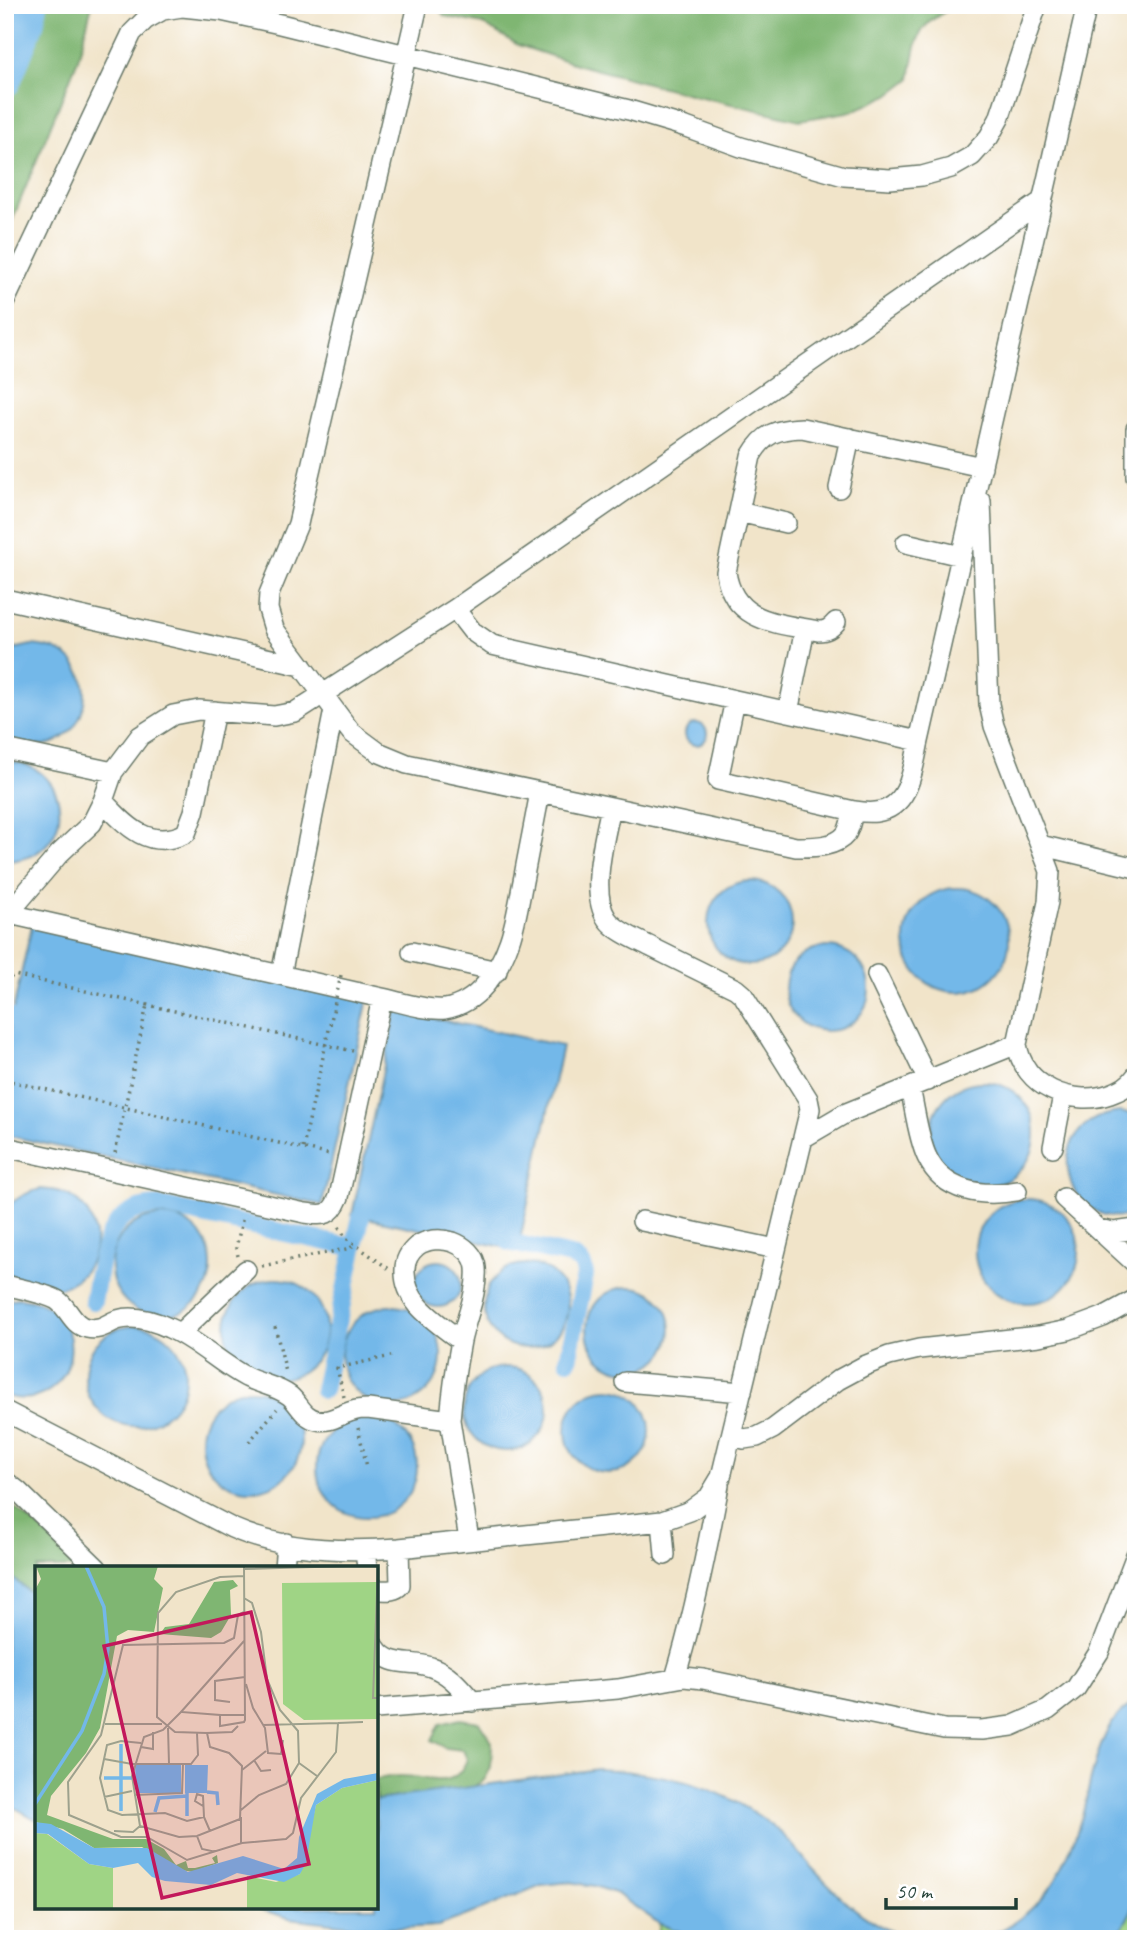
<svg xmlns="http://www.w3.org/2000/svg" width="1141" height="1944" font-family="Caveat,sans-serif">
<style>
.green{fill:#9fd485;stroke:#5f885c;stroke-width:2}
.forest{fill:#7fb672;stroke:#4f7a53;stroke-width:2}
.water{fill:#73b8e9;stroke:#497a8e;stroke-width:2}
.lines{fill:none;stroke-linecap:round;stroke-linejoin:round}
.canal{stroke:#73b8e9;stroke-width:18}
.river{stroke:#73b8e9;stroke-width:32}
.minor-casing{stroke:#687768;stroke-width:22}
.path{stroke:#687768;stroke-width:3.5;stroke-dasharray:2 5;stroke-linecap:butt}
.minor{stroke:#fff;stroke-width:19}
.path-bridge{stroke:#687768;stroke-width:3.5;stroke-dasharray:2 5;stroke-linecap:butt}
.inset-river{fill:none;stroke:#73b8e9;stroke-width:3.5}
.inset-road{fill:none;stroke:#9da18d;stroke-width:2}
.view{fill:#c2185b;fill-opacity:0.15;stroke:#c2185b;stroke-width:3.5}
.inset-edge{fill:none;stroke:#1f3d34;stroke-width:3.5}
</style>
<rect width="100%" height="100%" fill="#fff"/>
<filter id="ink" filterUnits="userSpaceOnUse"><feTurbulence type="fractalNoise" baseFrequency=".0143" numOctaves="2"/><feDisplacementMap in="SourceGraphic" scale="14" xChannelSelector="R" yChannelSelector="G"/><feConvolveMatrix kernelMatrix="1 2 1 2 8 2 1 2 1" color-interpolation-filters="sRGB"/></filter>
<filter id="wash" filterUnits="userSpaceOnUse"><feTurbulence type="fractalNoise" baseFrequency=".00686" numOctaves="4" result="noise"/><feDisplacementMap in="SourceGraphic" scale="28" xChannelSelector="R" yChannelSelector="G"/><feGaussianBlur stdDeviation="1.57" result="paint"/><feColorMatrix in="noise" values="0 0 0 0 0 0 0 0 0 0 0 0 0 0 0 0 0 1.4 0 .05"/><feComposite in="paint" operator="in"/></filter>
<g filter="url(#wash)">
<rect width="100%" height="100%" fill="#f1e4c9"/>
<path class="green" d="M1136,1902V1939H1116L1118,1936Z
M660,1924L695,1937L698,1939H657Z"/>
<path class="forest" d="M5,5H92L78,59L5,238Z
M436,5H959C915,24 918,35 910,79L889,95L853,111L800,120L697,96L579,65L518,45L483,24L444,16Z
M5,1500L44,1532L80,1568H37V1598L5,1572Z
M460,1719L479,1722L492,1742L491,1767L485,1779L473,1787L376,1800V1779C384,1778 392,1776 399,1776C427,1775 454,1794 467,1759L463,1750L446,1748L432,1740L440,1724Z"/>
<path class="water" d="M31,645C124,649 84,782 5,736V654L18,648Z
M685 734a11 11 0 1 1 22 0a11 11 0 1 1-22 0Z
M5,761C79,764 76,861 5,861Z
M708 923a42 42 0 1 1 84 0a42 42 0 1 1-84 0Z
M905 940a52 52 0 1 1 104 0a52 52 0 1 1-104 0Z
M32,925L368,999L322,1205L5,1135V1046Z
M785 989a42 42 0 1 1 84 0a42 42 0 1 1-84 0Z
M396,1010L562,1046L520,1240L510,1238L508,1248L352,1215Z
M931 1134a52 52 0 1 1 104 0a52 52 0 1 1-104 0Z
M1120,1112L1136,1115V1214C1061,1235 1037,1120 1120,1112Z
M41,1189C51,1190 59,1190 68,1195C99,1211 105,1254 79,1277C73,1283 63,1288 55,1289C50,1290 44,1287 39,1286C25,1283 15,1281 5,1270V1209C16,1198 26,1192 41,1189Z
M975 1251a52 52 0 1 1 104 0a52 52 0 1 1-104 0Z
M111 1266a50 50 0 1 1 100 0a50 50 0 1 1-100 0Z
M415 1284a23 23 0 1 1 46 0a23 23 0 1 1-46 0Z
M484 1306a42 42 0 1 1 84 0a42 42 0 1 1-84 0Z
M226 1329a50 50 0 1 1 100 0a50 50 0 1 1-100 0Z
M587 1329a42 42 0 1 1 84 0a42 42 0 1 1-84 0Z
M17,1298C100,1302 79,1417 5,1396V1301Z
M341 1356a50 50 0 1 1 100 0a50 50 0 1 1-100 0Z
M85 1376a50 50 0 1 1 100 0a50 50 0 1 1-100 0Z
M464 1409a42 42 0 1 1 84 0a42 42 0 1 1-84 0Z
M566 1431a42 42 0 1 1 84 0a42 42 0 1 1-84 0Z
M201 1440a50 50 0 1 1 100 0a50 50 0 1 1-100 0Z
M317 1467a50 50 0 1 1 100 0a50 50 0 1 1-100 0Z
M5,1572L37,1598V1820L5,1802Z
M1136,1703V1902L1118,1936L1116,1939H974C995,1936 1016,1923 1031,1909C1041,1900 1052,1888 1058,1876C1068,1857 1076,1836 1082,1816C1091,1783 1099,1716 1136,1703Z
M598,1769C668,1773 727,1786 781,1833C793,1844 803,1858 813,1869C841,1900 876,1933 919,1939H698L660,1924L617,1894L595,1886L570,1882L541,1885L481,1910L438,1926L381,1929L289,1918L252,1907H376V1800Z"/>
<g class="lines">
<path class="canal" d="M5,1017L11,1018
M509,1242L571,1256C580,1260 585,1265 585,1275L568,1360
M93,1301C102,1257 103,1206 161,1206L341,1245H351L356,1242
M323,1390L361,1217"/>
<path class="river" d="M5,81L28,24L32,5"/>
</g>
</g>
<g filter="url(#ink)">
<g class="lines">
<g class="minor-casing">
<path id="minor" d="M418,5L304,497L298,524L269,594L268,609L274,629L351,732L378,752L407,764L611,807
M1042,201L455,609L472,631L492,645L735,700L718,780L854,811C861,812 869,813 876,812C910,808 913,768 919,741L1087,5
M5,301L132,33L145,20L163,10L182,7L221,11L280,24L629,110L686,127L741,147L844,176L890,179L922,176L951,168L972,156L989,137L999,119L1037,5
M1136,429V477
M839,488L850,438
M981,501L989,704L994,726L1050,871L1048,902L1017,1044C1023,1087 1072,1107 1110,1094C1121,1090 1129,1086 1136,1076
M739,512L786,523
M906,543L961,556
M5,599L302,666
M836,622C830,629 826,631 818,631C776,623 733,622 726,572L751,456C764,433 777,429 802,428L982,467
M735,700L919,741
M788,712L805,629
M5,749L113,772
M103,801C127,827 150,851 186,833L194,812L215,711
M1040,845L1136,868
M5,913L382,998C400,1002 427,1011 445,1009C462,1006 475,997 485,985C513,952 516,916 524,876C529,848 535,820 540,792
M5,924L8,914L59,854L92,823L103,801L113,772L140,736L173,715L199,710L274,716L295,712L455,609
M412,952L497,971
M281,975L334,710
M877,975L928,1081
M910,1088C915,1109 918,1138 927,1157C944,1193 983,1197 1017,1191
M803,1138L844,1114L1017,1044
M5,1147L305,1213C325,1216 331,1216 339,1197L382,998
M1053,1147L1063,1095
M1064,1198L1136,1264
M642,1221L776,1249
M1098,1229L1114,1232L1136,1229
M5,1285C20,1289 44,1293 57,1300C69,1308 72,1325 87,1328C100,1331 106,1324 117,1320C134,1315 154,1321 169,1328C197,1340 219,1363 246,1377C260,1384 277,1386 290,1396C300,1405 303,1417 317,1420C331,1423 340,1414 353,1411C358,1409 363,1409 368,1409L450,1420L469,1540
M180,1333L246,1270
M625,1382L742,1392
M5,1411L232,1528C281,1550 346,1552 399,1548L662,1521L690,1511L709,1497L721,1477L810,1109L808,1099L743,995L736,989C708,975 681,962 653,948C640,941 616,932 607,919C589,893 605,836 611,807L796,847C812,847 835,848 846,834C850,828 851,818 854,811
M450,1420C452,1394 456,1367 461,1341C466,1318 478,1292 476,1268C475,1255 464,1246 453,1242C441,1238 427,1239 417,1246C410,1252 405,1259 405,1269C403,1303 437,1322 461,1341
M731,1436L744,1439L757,1437L773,1429L838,1380L864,1366L889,1356L919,1349L1039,1336L1068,1330L1103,1317L1136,1299
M5,1481L18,1491L97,1568
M662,1521L665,1555
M365,1550L367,1568
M284,1568L286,1543
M376,1590C384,1590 395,1592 400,1585L399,1548
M376,1648C389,1668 412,1660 431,1667C449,1673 460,1687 473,1702
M675,1678C694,1615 707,1551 719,1485
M376,1709L618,1689L684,1677L703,1679L944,1729L982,1730L1012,1726L1048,1710L1076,1688L1099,1652L1136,1555"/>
</g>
<path class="path" d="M5,982L14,975L353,1051
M5,1080L331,1155
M115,1153L147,1005
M339,1227L346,1238L389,1269
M238,1256L236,1248L243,1216
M262,1266L351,1248L354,1244
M275,1327L286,1372
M344,1397L337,1368L391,1356
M358,1428L367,1467
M249,1442L277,1409"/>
<use href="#minor" class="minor"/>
<path class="path-bridge" d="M303,1148L341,975"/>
</g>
</g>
<g transform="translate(35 1566)">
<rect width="343" height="343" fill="#f1e4c9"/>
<path d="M343,16V153L269,154L248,138L247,17ZM343,214V343H212V310L241,316L265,308L281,239L307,222ZM0,267L12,268L54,298L78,302V343H0Z" fill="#9fd485"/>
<path d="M1,0H123L119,13L128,22L119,66L93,64L82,70L65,162L51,187L16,230L12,249L78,273H111L129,283L141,299L151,295L153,302H160L180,297L177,292L182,289L183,297L158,306L146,304L107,281L59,282L28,263L0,256V24L6,13ZM198,14L203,20L195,24L196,49L186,66L176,72L125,68L130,61L154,58L179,16Z" fill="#7fb672"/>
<path d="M100,199H146V227H101ZM150,199H173L172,227H150ZM343,207V214L307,222L281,239L271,297L265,308L249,316L202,307L176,319L130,315L117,311L103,297L78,302L54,298L13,268L0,267V256L16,258L59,282H112L153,306L208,290L249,303L262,292L264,271L282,228L309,213Z" fill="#73b8e9"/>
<path class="inset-river" d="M86,178V245M69,212H101M172,226L182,227L183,239M152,227V250M0,238L47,165L69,108L73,83L69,41L51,0M120,246L124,232L152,230"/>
<path class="inset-road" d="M209,0L210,154L209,156L185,160V149L146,146L209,75M343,0L338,132H343M209,3L314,0M209,46L203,49L199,72L189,77L88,79L66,169L33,216L34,249L86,271H112L152,294L207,277L251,273L258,267L266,232L301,186L303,157L228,159M211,118L218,142L230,162L233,187L246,188L248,174M195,136L180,134V115L210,111M146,146L128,164L109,171L97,210L105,260L144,271L162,270L205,253L207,200L194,187L175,181L172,167L197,166L203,160M185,149H210M303,157L328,156M70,158H127M133,162L134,198M172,167L140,166L122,151L123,47L141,26L185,11L209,10M106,177L86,175L72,179L65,212L73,244L87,249L130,247L152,255L169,251L175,265M106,181L118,183V166M69,193L97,198H156L163,189L162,167M219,194L226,205L236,204M264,197L282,210M207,204L231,185M99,229L147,227L148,198M69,231L97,225M168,240L160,235L162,228L168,230L169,251M206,244L224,229L251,218L264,197L263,165L245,144L232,113L226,66L217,37L209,32M79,265L98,266L105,260M162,270L167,283L181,286M206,277V251"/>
<path class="view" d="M216,46L274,298L127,332L69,80Z"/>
<rect width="343" height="343" class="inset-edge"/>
</g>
<rect width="1141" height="1944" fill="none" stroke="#fff" stroke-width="28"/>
<path d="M886 1898v10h130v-10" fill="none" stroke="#1f3d34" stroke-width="3.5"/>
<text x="896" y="1898" font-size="21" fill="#1f3d34" stroke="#ffffff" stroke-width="5" paint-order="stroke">50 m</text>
</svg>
